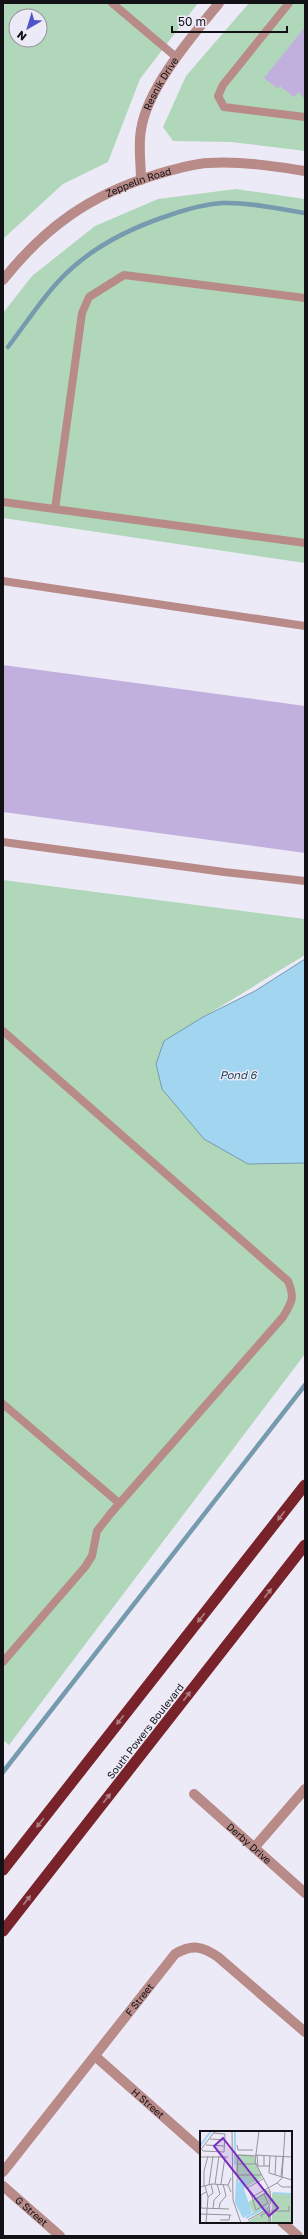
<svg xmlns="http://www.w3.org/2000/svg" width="308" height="2239" font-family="'Golos Text',sans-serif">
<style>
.green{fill:#b0d7ba;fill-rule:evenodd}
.water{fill:#a1d5f0;stroke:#769aae}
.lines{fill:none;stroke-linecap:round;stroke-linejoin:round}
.stream{stroke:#769aae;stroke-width:4.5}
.building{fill:#c1b0dd}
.service{stroke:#b88a88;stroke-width:8}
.minor{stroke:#b88a88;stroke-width:10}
.tertiary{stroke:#b88a88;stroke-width:10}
.trunk{stroke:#78232a;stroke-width:11}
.oneway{fill:#ad7d86}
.labels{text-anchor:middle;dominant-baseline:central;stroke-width:3;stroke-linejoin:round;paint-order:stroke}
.street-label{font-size:10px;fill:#121115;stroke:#edeaf7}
.water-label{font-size:11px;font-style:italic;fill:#133e51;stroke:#edeaf7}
.inset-river{fill:none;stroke:#a1d5f0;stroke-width:2}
.inset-road{fill:none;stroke:#95939d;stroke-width:1}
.view{fill:#7b2cbf;fill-opacity:0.15;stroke:#7b2cbf;stroke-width:2}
.inset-edge{fill:none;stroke:#121115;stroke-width:2}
</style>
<rect width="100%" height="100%" fill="#edeaf7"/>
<path class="green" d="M3,3H198L140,79L108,162L63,184L3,239ZM16,16H40V40H16Z
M249,3H305V151L231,142L173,141L163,127L186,76Z
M236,189L305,199V563L3,518V313L32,276L95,226L158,199Z
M3,880L305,919V955L164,1041L248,1164L305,1163V1354L9,1745L3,1740Z"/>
<path class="water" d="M305,959V1163L248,1164L204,1139L162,1089L156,1064L164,1041L203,1017L255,991Z"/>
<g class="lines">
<path class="stream" d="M8,347C24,326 39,303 56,284C86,250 125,230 167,216C184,210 205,204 223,203C250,202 279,209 305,213
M3,1772L305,1385"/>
</g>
<path class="building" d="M305,27V99L298,92L294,97L280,86L278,89L264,78Z
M3,665L305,706V853L3,812Z"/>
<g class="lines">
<path class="service" d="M112,3L176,57
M289,3L223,85L218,96L224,107L305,117
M3,502L305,543
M55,509L82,313L89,297L124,275L305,298
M3,581L305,626
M3,842L224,872L305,881
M3,1031L288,1281C295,1298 292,1302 283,1317L111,1513L97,1531L92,1556L85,1567L3,1662
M3,1404L119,1503"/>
<g class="minor">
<path id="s1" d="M141,180C141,164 138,146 141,130C147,88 193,35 219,3"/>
<path id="s2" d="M194,1794L305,1893"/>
<path d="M254,1848L305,1789"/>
<path id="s3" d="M95,2056L201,2150"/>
<path id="s4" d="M3,2172L175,1954C192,1944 202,1946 218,1957L305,2032"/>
<path id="s5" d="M3,2186L60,2236"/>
<path d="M282,2222L298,2236"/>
</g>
<path class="tertiary" id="s6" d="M3,280C45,227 90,195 155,175C172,170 190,164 208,163C241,161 273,166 305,171"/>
<path class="trunk" d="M3,1870L305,1485
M3,1931L305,1545"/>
</g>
<defs><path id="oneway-solid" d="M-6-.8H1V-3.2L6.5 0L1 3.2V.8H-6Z"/></defs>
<g class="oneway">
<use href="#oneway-solid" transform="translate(281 1516) rotate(128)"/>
<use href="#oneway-solid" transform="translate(268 1593) rotate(-52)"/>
<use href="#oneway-solid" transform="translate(201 1618) rotate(128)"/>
<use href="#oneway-solid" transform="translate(187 1696) rotate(-52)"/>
<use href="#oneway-solid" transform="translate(120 1720) rotate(128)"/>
<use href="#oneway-solid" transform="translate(107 1798) rotate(-52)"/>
<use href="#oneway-solid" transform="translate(40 1823) rotate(128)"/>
<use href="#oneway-solid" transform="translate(27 1900) rotate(-52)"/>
</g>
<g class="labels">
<g class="street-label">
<text stroke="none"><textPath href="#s1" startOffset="101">Resnik Drive</textPath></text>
<text stroke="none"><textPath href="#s6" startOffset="170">Zeppelin Road</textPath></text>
<text transform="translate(145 1731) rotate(-52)">South Powers Boulevard</text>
<text stroke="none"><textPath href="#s2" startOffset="74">Derby Drive</textPath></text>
<text stroke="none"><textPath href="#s4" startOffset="220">F Street</textPath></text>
<text stroke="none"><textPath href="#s3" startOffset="71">H Street</textPath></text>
<text stroke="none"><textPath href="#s5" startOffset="38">G Street</textPath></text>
</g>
<g class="water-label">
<text x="238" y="1074">Pond 6</text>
</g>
</g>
<g transform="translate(200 2131)">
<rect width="92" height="92" fill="#edeaf7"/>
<path d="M35,23L54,24L62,47L44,57L48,49L40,48L37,52ZM69,59L71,70L66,77L54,84L48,71ZM72,62L92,63V92H72ZM69,77L70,92H46L53,87Z" fill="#b0d7ba"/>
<path d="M36,47L38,52L42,47L48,49L44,58L52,82L43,87L35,72Z" fill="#a1d5f0"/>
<path class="inset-river" d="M35,0V34M0,15L11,0M73,62L92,63M46,87L66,76"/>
<path class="inset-road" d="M32,0L33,69L41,92M10,8L25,9M6,14L25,15M37,14L38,19H53M0,16L3,20L24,21L25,3L14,2M2,17L15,0M55,24L92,26M57,24L58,35H64M55,25L38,24L37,44H61M64,25V35H69M70,25L69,42L92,49M0,26H28M38,33H56M75,44L76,25M81,45L83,26M63,48L47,57L52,66L77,52L82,47L85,0M77,52L82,56H92M15,53L19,25M21,53L25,26M9,54L13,25M4,55V40L8,25M5,55L8,66L6,92M0,56L12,53L28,54M31,61L28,54L31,47M8,66L13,62L11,53M52,66L56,79L68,72L64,63M54,69L67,61L65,58M69,75L71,92M0,77L29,78M1,77V64L6,61M13,78L14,69L20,63L17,53M19,78L20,72L26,65L23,53M71,80H89V75M0,83L31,84M62,86L61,84L69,80V92M20,89H29L30,84M48,89L67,78L71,71L70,60L55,31L59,0"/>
<path class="view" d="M23,7L78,77L69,85L14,15Z"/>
<rect width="92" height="92" class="inset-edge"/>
</g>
<rect width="308" height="2239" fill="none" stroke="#121115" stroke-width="8"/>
<g transform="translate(28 28) rotate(218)"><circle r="19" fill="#edeaf7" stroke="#95939d"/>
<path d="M0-3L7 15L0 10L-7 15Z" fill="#5053ca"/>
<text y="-6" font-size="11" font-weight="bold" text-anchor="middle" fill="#121115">N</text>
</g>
<path d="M172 26v6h115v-6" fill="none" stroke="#121115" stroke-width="2"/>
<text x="178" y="26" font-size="12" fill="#121115" stroke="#edeaf7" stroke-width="3" paint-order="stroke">50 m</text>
</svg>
